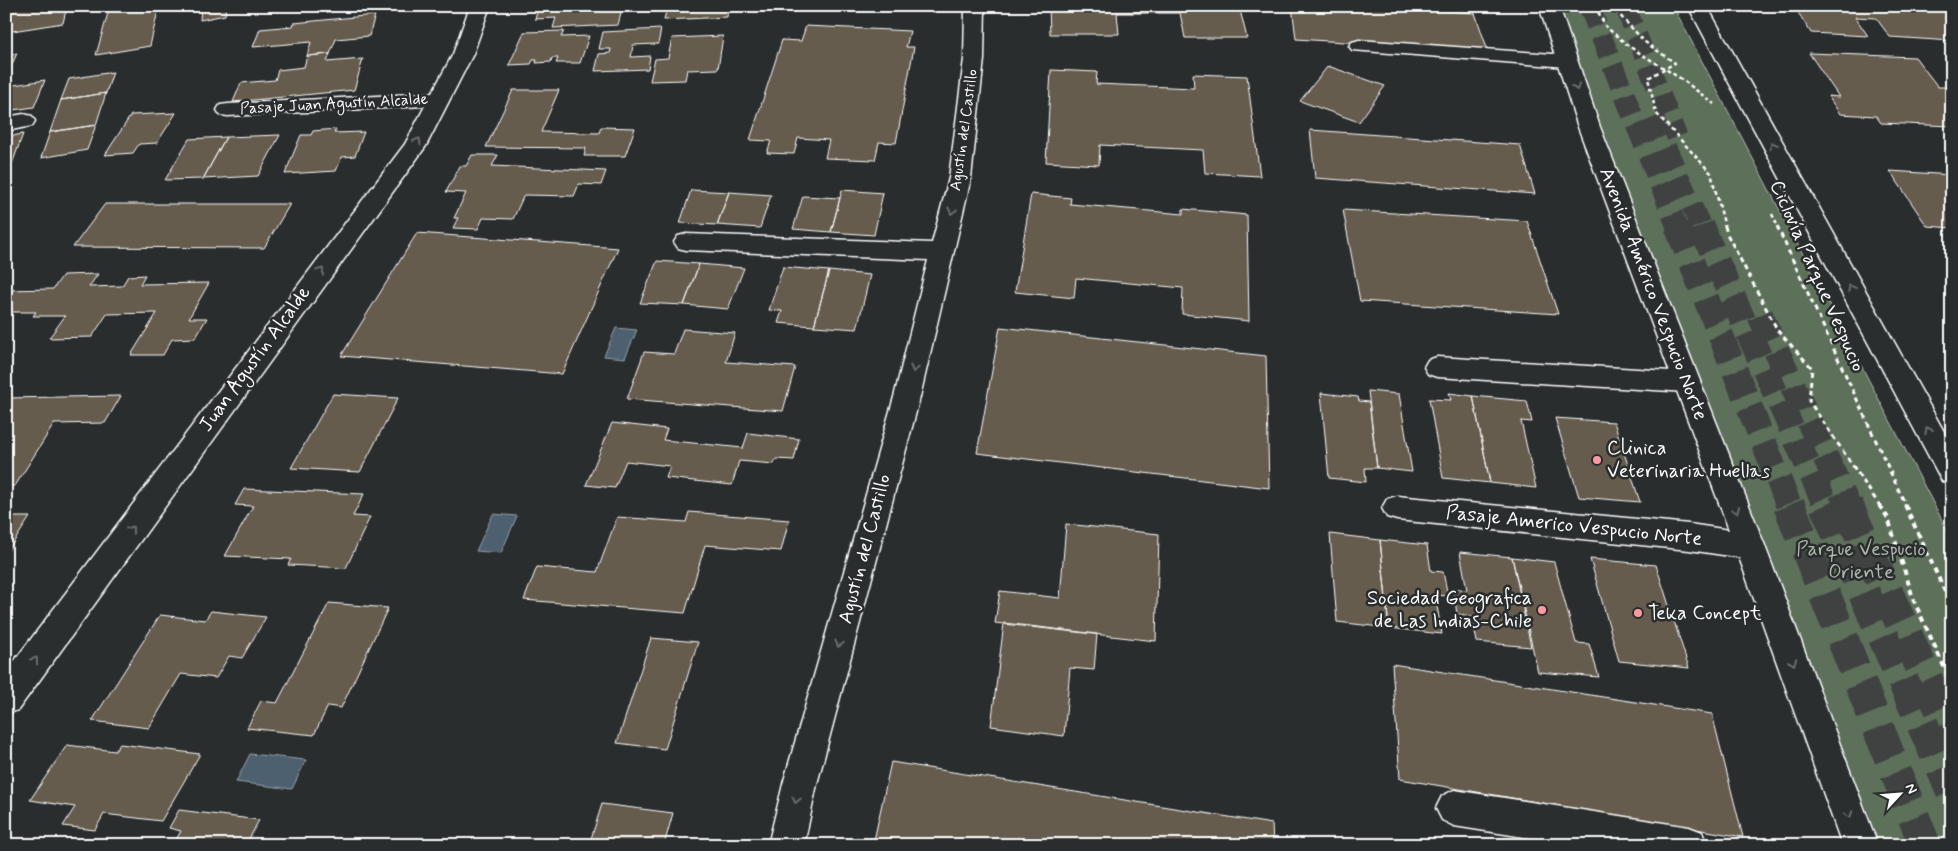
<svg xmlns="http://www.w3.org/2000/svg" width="1958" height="851" font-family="Mynerve,sans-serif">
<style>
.green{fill:#5d705a;stroke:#aeb8ac}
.water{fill:#4d6170;stroke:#94a0a9}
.building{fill:#655c4d;stroke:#fff}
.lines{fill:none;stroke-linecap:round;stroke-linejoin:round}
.highway-tunnel-far2{stroke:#3f4243;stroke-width:21;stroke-dasharray:21 11;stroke-linecap:butt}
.highway-tunnel-far1{stroke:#3f4243;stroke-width:26;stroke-dasharray:26 13;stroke-linecap:butt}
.highway-tunnel{stroke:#3f4243;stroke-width:32;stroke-dasharray:32 16;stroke-linecap:butt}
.minor-casing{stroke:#fff;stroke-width:3}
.major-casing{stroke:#fff;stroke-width:3}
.path-far2{stroke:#fff;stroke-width:2.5;stroke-dasharray:4 3;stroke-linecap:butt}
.path-far1{stroke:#fff;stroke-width:3;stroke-dasharray:5 4;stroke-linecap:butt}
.path{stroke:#fff;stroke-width:4;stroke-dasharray:5.5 4.5;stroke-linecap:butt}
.minor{fill:#2a2d2e;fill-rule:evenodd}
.major{fill:#2a2d2e;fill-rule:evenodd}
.oneway{stroke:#6a6c6d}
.poi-dot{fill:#ff9aa2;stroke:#2a2d2e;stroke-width:2}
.labels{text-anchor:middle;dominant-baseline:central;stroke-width:5;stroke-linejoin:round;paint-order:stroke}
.far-street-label{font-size:16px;fill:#fff;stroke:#2a2d2e}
.street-label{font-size:20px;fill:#fff;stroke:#2a2d2e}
.poi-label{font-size:20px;fill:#fff;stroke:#2a2d2e;text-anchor:start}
.park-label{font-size:20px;fill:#aeb8ac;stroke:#2a2d2e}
</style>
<rect width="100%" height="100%" fill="#2a2d2e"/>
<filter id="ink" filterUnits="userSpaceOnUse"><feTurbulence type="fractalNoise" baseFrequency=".02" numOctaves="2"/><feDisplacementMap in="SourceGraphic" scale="10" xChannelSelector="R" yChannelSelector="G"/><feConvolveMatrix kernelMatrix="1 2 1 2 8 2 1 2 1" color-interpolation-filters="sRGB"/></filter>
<g filter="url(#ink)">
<path class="green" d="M1560,6H1673L1952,539V845H1870L1571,63Z"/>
<path class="water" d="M616,328L637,330L625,358L604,356Z
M493,514L517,516L501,553L476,551Z
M250,754L306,760L292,789L236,782Z"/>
<path class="building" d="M6,6H67L63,23L6,32Z
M110,6H159L150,46L96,55Z
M201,6H226L225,15L200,20Z
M539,6H728L727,17L664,20L666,11L621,12L618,25L553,28L556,18L535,19Z
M1049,6H1239L1247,38H1185L1180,13H1117L1119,34H1050Z
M1292,6H1367L1475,13L1488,51L1296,39Z
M1794,6H1845L1874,9L1872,6H1944L1952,17V41L1890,37L1876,18L1855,17L1868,36L1811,33Z
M375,15L369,36L336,39L330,54L307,56L311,42L253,47L260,29L293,26L294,23Z
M806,26L910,31L906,47H914L896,143L879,142L875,160L825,158L829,140L798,138L794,154L767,153L771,141L750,140L782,40L801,41Z
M661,29L658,44L633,45L631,57L650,56L648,69L595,71L599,54L610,53L611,49H599L603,32Z
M564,31L561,37L589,36L580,63H556L558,58H552L551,62L536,63L537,60H533L531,64L509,65L524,32Z
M723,36L718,69L687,70L685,80L650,81L655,59L668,58L672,38Z
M17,53L8,74L6,75V55Z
M1809,53L1915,57L1938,87H1950L1952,90V126L1881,123L1876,116L1840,114L1828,96L1839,97Z
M330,54L327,62L363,59L354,90L233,102L241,83L275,80L278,70L304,67L307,56Z
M1328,66L1385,86L1359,122L1300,101Z
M1051,70L1097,72L1096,84L1194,88L1193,74L1247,76L1260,176L1205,173L1203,150L1100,145L1099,165L1046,162Z
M113,72L106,93L61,100L69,79Z
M45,80L34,107L6,111L8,86Z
M513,90H559L541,132L599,133L601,127L635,128L625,156H584L586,148L486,147Z
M106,93L96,125L50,132L61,100Z
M176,113L157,143L139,144L133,153L105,155L131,115Z
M96,125L87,150L41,158L50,132Z
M336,129L334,133L364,132L355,156L342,157L336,171L285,174L301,135H311L313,131Z
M1310,130L1520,145L1535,194L1315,178Z
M23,134L12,164L6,165V137Z
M280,135L258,176L203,179L226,137Z
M226,137L203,179L165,180L189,139Z
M472,155H498L492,166L606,171L601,185L579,184L574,196L524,195L513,219L483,218L478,229L453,228L458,218H454L466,193L446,192L460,166H466Z
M1890,171L1952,175V228L1927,226Z
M691,190L729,192L717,225L680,223Z
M842,190L883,193L874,235L831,232Z
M729,192L771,195L760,228L717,225Z
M1031,194L1071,198L1070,204L1183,214V209L1247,215L1249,321L1182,314L1183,288L1076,278L1074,298L1015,292Z
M803,196L840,198L831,232L793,229Z
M105,204H290L264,248L73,247Z
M1343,210L1527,221L1558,314L1360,301Z
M417,233L618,248L562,374L341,356Z
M657,261L699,264L684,305L640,303Z
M699,264L744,268L728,309L684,305Z
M783,267L829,271L814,326L778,323L782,311L769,310Z
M829,271L870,275L857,329L814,326Z
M98,274L89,287L122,286L128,276L145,275L140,284L209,283L189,318H207L195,338L172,339L163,355H131L157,313L107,314L92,337L49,338L65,316H33L36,312H6V290L53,289L63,275Z
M1000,327L1266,356L1269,488L977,453Z
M683,329L735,333L726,362L795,367L783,411L627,399L644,352L674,354Z
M1368,391L1399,394L1412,472L1377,468Z
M1321,393L1358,397L1359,401L1369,402L1377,468H1365L1366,482L1329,478Z
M1449,393L1473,396L1490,483L1443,478L1429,399L1451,400Z
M333,394L398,398L360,472L291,468Z
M121,396L105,423L54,424L15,486H6V398Z
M1473,396L1527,401L1532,422L1521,421L1536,488L1490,483Z
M1555,418L1614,422L1640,502L1579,497Z
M612,423L667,429L663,440L743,448L748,433L799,439L794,460L776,459L774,464L739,461L732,485L666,478L670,466L626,461L615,488L586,485Z
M244,489L364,494L353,516L370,517L346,568L288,565L291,559L225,556L253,506L235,505Z
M689,512L789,520L781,551L705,545L685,613L524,600L537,567L597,572L617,517L686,522Z
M6,517H30L6,554Z
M1066,524L1159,534L1156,641L995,623L1000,591L1060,598Z
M1330,534L1380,540L1389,628L1337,622Z
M1380,540L1427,545L1431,571L1443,572L1448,596L1435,595L1442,634L1389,628Z
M1460,552L1512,557L1531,647L1477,642L1472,616L1457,614L1453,588L1467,590Z
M1512,557L1554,562L1576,643L1589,644L1599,677L1538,672Z
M1590,559L1656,565L1689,668L1619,661Z
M329,603L388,608L341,708L328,706L314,735L247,728L261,701L277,703Z
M211,611L266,617L242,658L229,656L216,678L181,674L149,728L92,721L160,615L205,620Z
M1004,623L1097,634L1094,670L1070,668L1064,736L991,726Z
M651,638L698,642L665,749L617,743Z
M1392,664L1712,714L1743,837L1400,779Z
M120,744L200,754L161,821L104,814L95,830L63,826L75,807L30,800L67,745L115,751Z
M891,762L1272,824L1273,845H873Z
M602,804L673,813L664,845H589Z
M179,810L259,820L246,845H173L181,831L169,828Z"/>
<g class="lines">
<path class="highway-tunnel-far2" d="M1589,6L1677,227
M1625,6L1677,137
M1653,118L1701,227"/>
<path class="highway-tunnel-far1" d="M1677,226L1789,506
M1701,226L1826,506
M1760,315L1848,506"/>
<path class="highway-tunnel" d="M1789,505L1925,845
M1825,505L1952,791
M1847,505L1952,734"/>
<g class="minor-casing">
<path id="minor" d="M470,6H490L473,54L426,146L18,710L6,714V672L405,144L425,106L228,116L220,115L217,110L220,105L228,104L432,93L453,54Z
M965,6H985L984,59L971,178L920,397L817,784L804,845H768L783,784L894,397L928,260L686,250L678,248L674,242L678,236L686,234L932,243L949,178L964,59Z
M1359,40L1567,55L1574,57L1577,61L1574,65L1567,67L1352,50L1349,46L1352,42Z
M24,114L32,116L35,121L32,126L6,131V117Z
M1437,357L1687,372L1696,375L1700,382L1696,389L1687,392L1437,377L1428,374L1424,367L1428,360Z
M1397,496L1689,524L1750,533L1761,537L1765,546L1761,555L1750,559L1689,550L1397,520L1387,517L1382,508L1387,499Z
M1454,790L1689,827L1702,832L1707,845H1575L1454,826L1442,820L1436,808L1442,796Z"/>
</g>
<g class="major-casing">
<path id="major" d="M1539,6H1559L1600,127L1765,546L1878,845H1842L1735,546L1578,127Z
M1688,6H1707L1952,446V485L1942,481Z"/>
</g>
<path class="path-far2" d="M1595,6L1606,27L1630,47L1683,80L1714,104
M1611,6L1645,42L1675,63L1648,78L1656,113L1711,173L1725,227
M1772,214L1778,227"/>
<path class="path-far1" d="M1725,226L1727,234L1778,331L1812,368L1809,401L1880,506
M1777,226L1906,506"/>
<path class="path" d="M1879,505L1888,518L1914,601L1952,684
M1905,505L1952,607"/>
<use href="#minor" class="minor"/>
<use href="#major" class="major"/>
</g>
<defs><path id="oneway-chevron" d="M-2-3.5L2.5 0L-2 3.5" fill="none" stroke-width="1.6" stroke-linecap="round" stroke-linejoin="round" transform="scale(1.25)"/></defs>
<g class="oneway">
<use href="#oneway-chevron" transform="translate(1576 87) rotate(71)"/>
<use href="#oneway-chevron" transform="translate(418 141) rotate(-60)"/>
<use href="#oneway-chevron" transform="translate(1773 145) rotate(-119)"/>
<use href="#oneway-chevron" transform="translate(952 211) rotate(104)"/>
<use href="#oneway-chevron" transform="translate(321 271) rotate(-53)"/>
<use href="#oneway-chevron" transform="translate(1851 288) rotate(-119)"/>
<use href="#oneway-chevron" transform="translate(914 369) rotate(103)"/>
<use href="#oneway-chevron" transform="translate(1928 430) rotate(-119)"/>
<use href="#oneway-chevron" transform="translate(1736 510) rotate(69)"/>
<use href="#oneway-chevron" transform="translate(131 529) rotate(-54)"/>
<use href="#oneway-chevron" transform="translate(839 644) rotate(105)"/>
<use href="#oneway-chevron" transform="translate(35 660) rotate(-54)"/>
<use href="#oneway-chevron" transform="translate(1793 662) rotate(70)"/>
<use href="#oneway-chevron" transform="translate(796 800) rotate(103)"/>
<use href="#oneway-chevron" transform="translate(1849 815) rotate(70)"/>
</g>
</g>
<g class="poi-dot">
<circle cx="1597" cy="460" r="5"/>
<circle cx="1542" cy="610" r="5"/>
<circle cx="1638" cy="613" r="5"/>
</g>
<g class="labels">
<g class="far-street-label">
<text transform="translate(334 104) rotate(-3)">Pasaje Juan Agustín Alcalde</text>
<text transform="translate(964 130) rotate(-82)">Agustín del Castillo</text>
</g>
<g class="street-label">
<text transform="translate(1817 276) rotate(66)">Ciclovía Parque Vespucio</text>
<text transform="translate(1653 294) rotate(69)">Avenida Américo Vespucio Norte</text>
<text transform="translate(255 359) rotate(-54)">Juan Agustín Alcalde</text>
<text transform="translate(1574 526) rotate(6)">Pasaje Americo Vespucio Norte</text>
<text transform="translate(865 549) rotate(-75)">Agustín del Castillo</text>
</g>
<g class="poi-label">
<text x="1607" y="448">Clinica<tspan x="1607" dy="23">Veterinaria Huellas</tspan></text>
<text x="1532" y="598" text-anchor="end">Sociedad Geografica<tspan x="1532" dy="23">de Las Indias-Chile</tspan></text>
<text x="1648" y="613">Teka Concept</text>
</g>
<g class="park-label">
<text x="1861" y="549">Parque Vespucio<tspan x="1861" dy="23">Oriente</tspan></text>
</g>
</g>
<rect width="1958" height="851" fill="none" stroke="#2a2d2e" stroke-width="25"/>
<rect x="12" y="12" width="1933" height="826" fill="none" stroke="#fff" stroke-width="2" filter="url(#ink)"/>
<g transform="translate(1900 794) rotate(64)" stroke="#2a2d2e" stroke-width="4" paint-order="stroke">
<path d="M0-4L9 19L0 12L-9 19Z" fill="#ffffff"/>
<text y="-8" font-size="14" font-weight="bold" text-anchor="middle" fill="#ffffff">N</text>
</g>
</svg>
